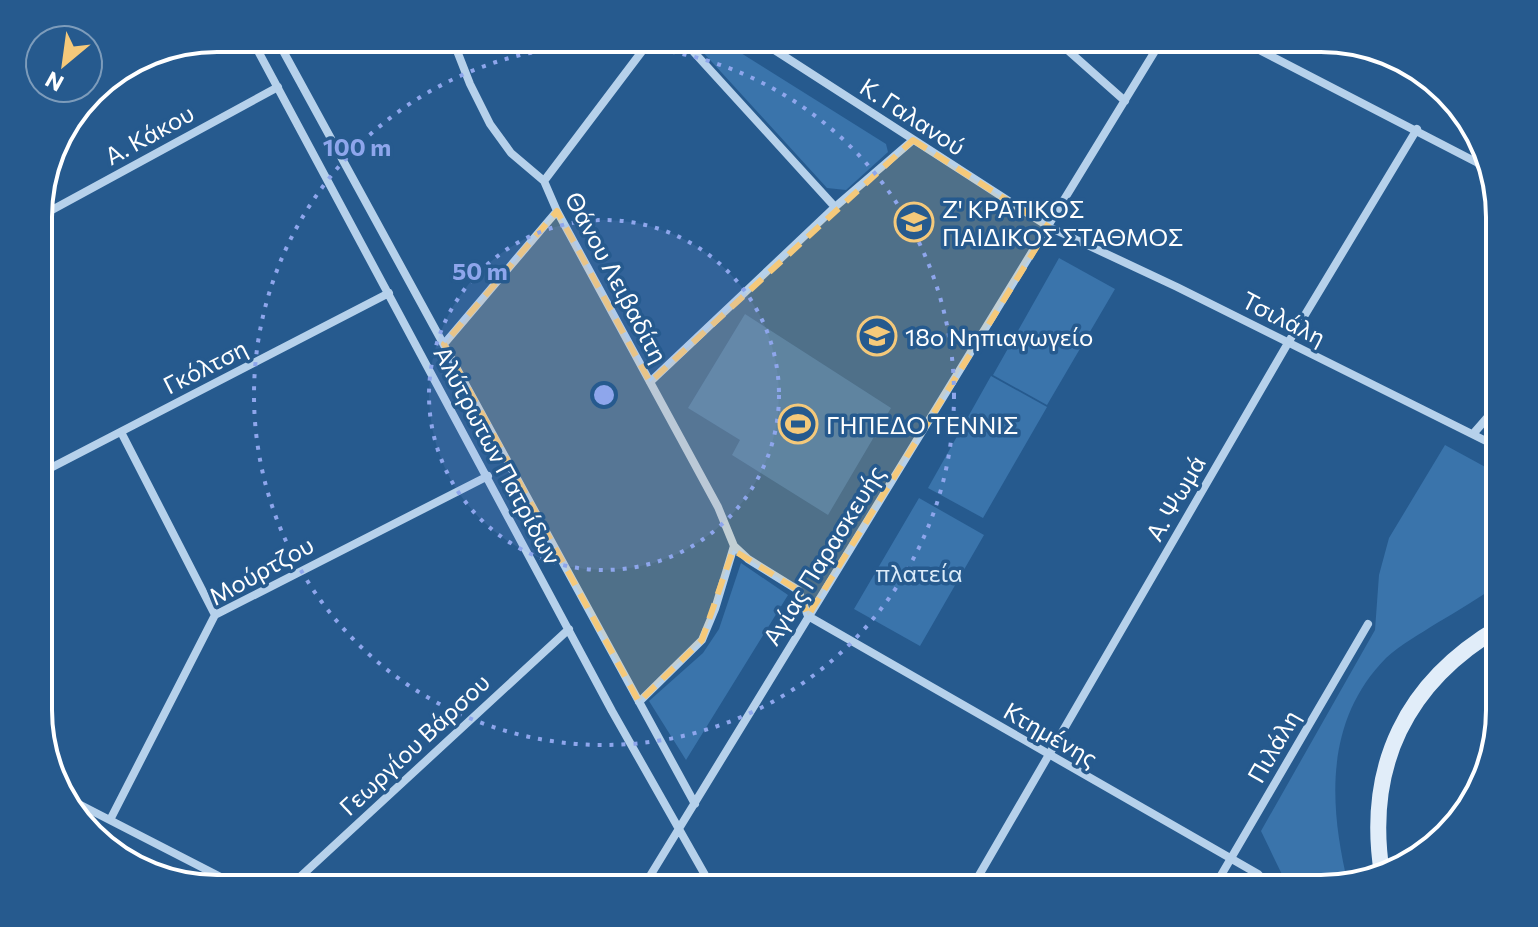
<svg xmlns="http://www.w3.org/2000/svg" width="1538" height="927" font-family="Commissioner,sans-serif">
<style>
.green{fill:#3a74ab}
.lines{fill:none;stroke-linecap:round;stroke-linejoin:round}
.minor{stroke:#b6d1eb;stroke-width:8}
.secondary{stroke:#e1edf9;stroke-width:16}
.marked{fill:#f5c97a;fill-opacity:0.2;stroke:#f5c97a;stroke-width:6;stroke-dasharray:16 10;stroke-linejoin:round}
.ring{fill:none;stroke:#8ea6ec;stroke-width:4;stroke-dasharray:4 8}
.labels{text-anchor:middle;dominant-baseline:central;stroke-width:7;stroke-linejoin:round;paint-order:stroke}
.street-label{font-size:24px;fill:#fff;stroke:#265a8e}
.poi-label{font-size:24px;fill:#fff;stroke:#265a8e;text-anchor:start}
.park-label{font-size:24px;fill:#daeaf8;stroke:#265a8e}
.rim{fill:none;stroke:#fff;stroke-width:4}
.centre{fill:#8ea6ec;stroke:#265a8e;stroke-width:4}
.ring-label{font-size:24px;text-anchor:middle;font-weight:bold;fill:#8ea6ec;stroke:#265a8e;stroke-width:7;stroke-linejoin:round;paint-order:stroke}
</style>
<rect width="100%" height="100%" fill="#265a8e"/>
<path class="green" d="M690,38H717L886,144L888,152L846,190L827,188Z
M1059,258L1115,289L1047,405L993,375Z
M745,314L891,408L828,515L732,455L740,440L688,408Z
M991,376L1047,407L983,518L928,488Z
M1445,445L1500,475V584C1479,597 1458,611 1437,623C1420,634 1401,644 1386,658C1324,721 1329,805 1348,884L1333,889H1289L1261,831L1375,630L1379,575L1389,538Z
M919,498L984,535L920,646L854,609Z
M741,563L788,595L686,760L649,701L703,653L719,629Z"/>
<g class="lines">
<path class="minor" d="M251,38L612,711L713,889
M276,38L695,804
M452,38L470,84L490,124L511,153L544,181L557,211L718,507L734,546L748,559L798,590L808,616L1258,874L1272,889
M756,38L1049,227L1177,287L1500,448
M1054,38L1125,101
M1236,38L1478,163L1490,179L1497,195
M544,181L652,38
M835,207L913,140
M39,217L278,87
M444,344L557,211
M650,382L835,207L681,38
M121,432L215,615
M1473,434L1500,403
M39,474L389,293
M639,702L702,640L715,609L734,546
M63,796L244,889
M110,820L215,615L488,476
M287,889L569,629
M642,889L1163,38
M971,889L1288,343L1417,129
M1213,889L1368,624"/>
<path class="secondary" d="M1382,874C1365,766 1406,682 1500,627"/>
</g>
<path class="marked" d="M913,140L1049,227L808,616L798,590L733,550L702,640L639,702L444,344L557,211L650,382Z"/>
<circle cx="604" cy="395" r="175" fill="#8ea6ec" fill-opacity=".12"/>
<g class="ring">
<circle cx="604" cy="395" r="175"/>
<circle cx="604" cy="395" r="350"/>
</g>
<defs>
<g id="school-ring" transform="scale(2)"><circle r="9.5" fill="#265a8e" stroke="#f5c97a" stroke-width="1.5"/><path d="M0-5L7-2L0 1L-7-2ZM-4 1L0 2.5L4 1V4Q0 6-4 4Z" fill="#f5c97a"/></g>
<g id="stadium-ring" transform="scale(2)"><circle r="9.5" fill="#265a8e" stroke="#f5c97a" stroke-width="1.5"/><path d="M0-5a6.5 5 0 1 0 0 10a6.5 5 0 1 0 0-10ZM-3.5-1.8h7v3.6h-7Z" fill="#f5c97a"/></g>
</defs>
<g fill-rule="evenodd">
<use href="#school-ring" x="914" y="222"/>
<use href="#school-ring" x="877" y="336"/>
<use href="#stadium-ring" x="798" y="424"/>
</g>
<g class="labels">
<g class="street-label">
<text transform="translate(913 116) rotate(33)">Κ. Γαλανού</text>
<text transform="translate(149 134) rotate(-29)">Α. Κάκου</text>
<text transform="translate(617 277) rotate(62)">Θάνου Λειβαδίτη</text>
<text transform="translate(1284 318) rotate(27)">Τσιλάλη</text>
<text transform="translate(205 366) rotate(-27)">Γκόλτση</text>
<text transform="translate(498 455) rotate(62)">Αλύτρωτων Πατρίδων</text>
<text transform="translate(1175 498) rotate(-60)">Α. Ψωμά</text>
<text transform="translate(823 555) rotate(-58)">Αγίας Παρασκευής</text>
<text transform="translate(261 570) rotate(-29)">Μούρτζου</text>
<text transform="translate(1051 734) rotate(30)">Κτημένης</text>
<text transform="translate(414 744) rotate(-43)">Γεωργίου Βάρσου</text>
<text transform="translate(1273 746) rotate(-60)">Πιλάλη</text>
</g>
<g class="poi-label">
<text x="942" y="208">Ζ' ΚΡΑΤΙΚΟΣ<tspan x="942" dy="28">ΠΑΙΔΙΚΟΣ ΣΤΑΘΜΟΣ</tspan></text>
<text x="905" y="336">18ο Νηπιαγωγείο</text>
<text x="826" y="424">ΓΗΠΕΔΟ ΤΕΝΝΙΣ</text>
</g>
<g class="park-label">
<text x="919" y="572">πλατεία</text>
</g>
</g>
<path d="M0 0H1538V927H0ZM217 52H1321A165 165 0 0 1 1486 217V710A165 165 0 0 1 1321 875H217A165 165 0 0 1 52 710V217A165 165 0 0 1 217 52Z" fill="#265a8e" fill-rule="evenodd"/>
<path class="rim" d="M217 52H1321A165 165 0 0 1 1486 217V710A165 165 0 0 1 1321 875H217A165 165 0 0 1 52 710V217A165 165 0 0 1 217 52Z"/>
<circle cx="604" cy="395" r="12" class="centre"/>
<g class="ring-label">
<text x="357" y="156">100 m</text>
<text x="480" y="280">50 m</text>
</g>
<g transform="translate(64 64) rotate(209)"><circle r="38" fill="#265a8e" stroke="#7d9cbb" stroke-width="2"/>
<path d="M0-6L14 30L0 20L-14 30Z" fill="#f5c97a"/>
<text y="-12" font-size="22" font-weight="bold" text-anchor="middle" fill="#ffffff">N</text>
</g>
</svg>
